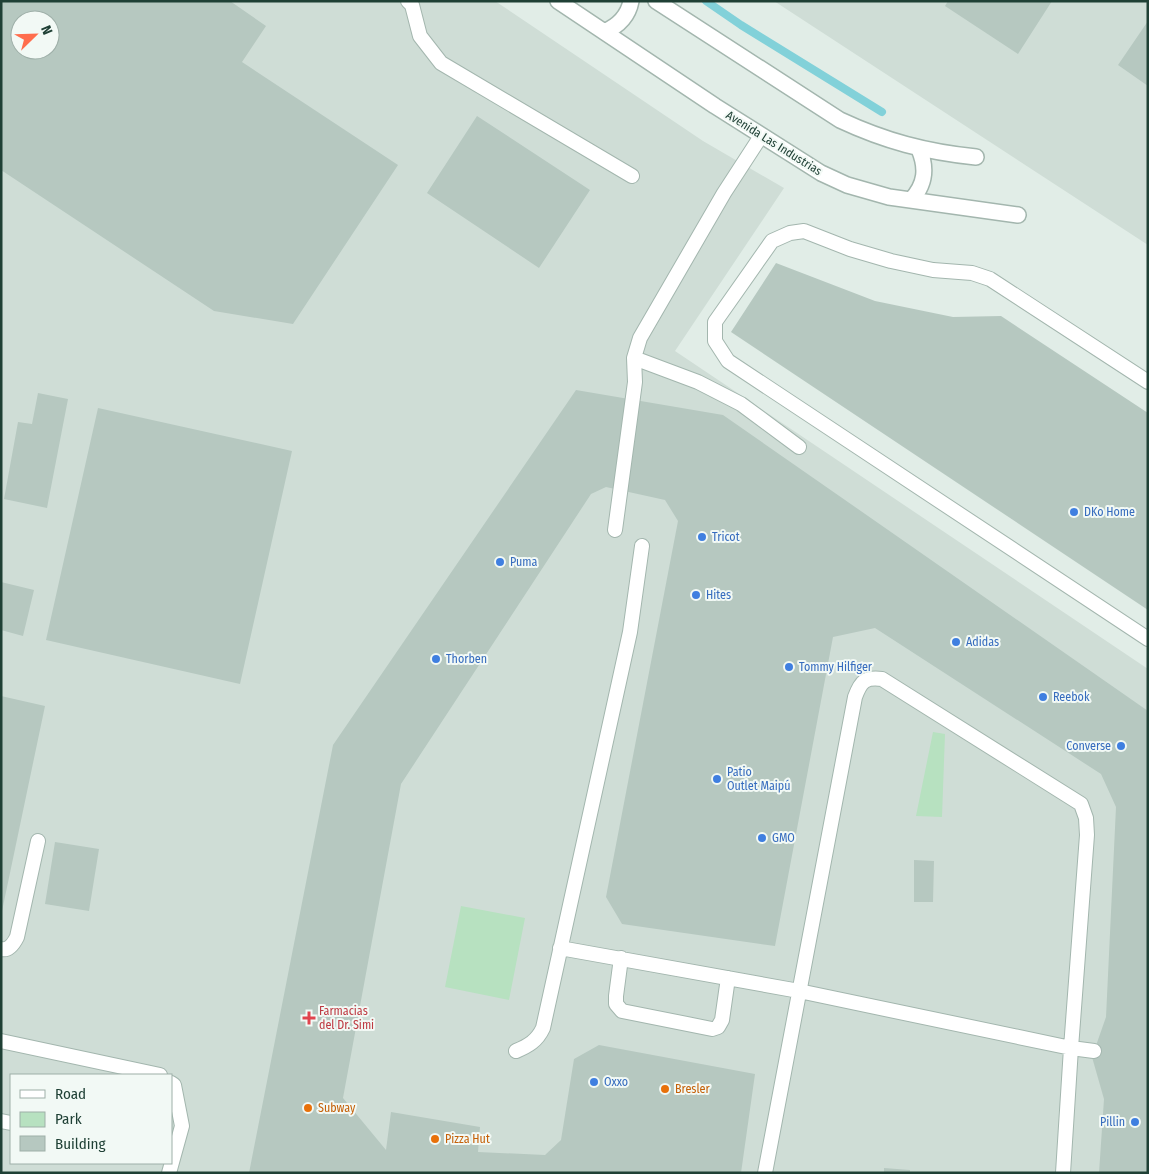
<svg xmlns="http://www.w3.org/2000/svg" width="1149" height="1174" font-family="'Fira Sans Condensed',sans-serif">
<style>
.built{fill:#cfddd6;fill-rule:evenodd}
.green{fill:#b7e1c0}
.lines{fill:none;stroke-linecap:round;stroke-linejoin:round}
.stream{stroke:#82d1d9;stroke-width:8}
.building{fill:#b6c8c0;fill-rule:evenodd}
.lane-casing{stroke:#a3b6ae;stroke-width:16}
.street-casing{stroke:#a3b6ae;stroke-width:18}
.lane{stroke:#fff;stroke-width:14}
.street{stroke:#fff;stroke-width:15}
.shop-dot{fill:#3f7fe0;stroke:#f2f9f5;stroke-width:2}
.health-dot{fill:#e0444e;stroke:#f2f9f5;stroke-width:2}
.food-dot{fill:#e8710a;stroke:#f2f9f5;stroke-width:2}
.labels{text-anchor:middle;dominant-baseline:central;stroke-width:4;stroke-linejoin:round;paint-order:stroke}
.street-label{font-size:12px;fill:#1f4035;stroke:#f2f9f5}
.shop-label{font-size:12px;fill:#366cbe;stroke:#f2f9f5;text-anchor:start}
.health-label{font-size:12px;fill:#be3a42;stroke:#f2f9f5;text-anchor:start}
.food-label{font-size:12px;fill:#c56008;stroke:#f2f9f5;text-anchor:start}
</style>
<rect width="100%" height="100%" fill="#e1ede7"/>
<path class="built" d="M1,1H495L703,141L784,188L675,351L1148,669V1173H1ZM20,20H50V50H20ZM11,1075H171V1163H11Z
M774,1H1148V245Z"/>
<path class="green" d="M933,732L945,734L942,817L916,816Z
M461,906L525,918L509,1000L445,987Z"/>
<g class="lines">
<path class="stream" d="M706,1L741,25L882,112"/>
</g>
<path class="building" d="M1,1H230L266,26L242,62L398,165L293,324L214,311L1,170ZM20,20H50V50H20Z
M948,1H1052L1018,54L945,6Z
M1148,21V86L1118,65Z
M477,116L590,190L539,268L427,193Z
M776,263L875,301L953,317L1001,316L1148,413V610L731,332Z
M576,390L723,415L1148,711V1173H1099L1104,1099L1092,1057L1106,1017L1116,807L1101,774L875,628L833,637L775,946L622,924L606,897L678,521L665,500L606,487L591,494L401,784L343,1098L386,1150L391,1112L480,1127L478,1152L545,1155L561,1140L574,1059L599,1045L755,1074L741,1173H249L333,745Z
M38,393L68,399L47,508L4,499L18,422L32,424Z
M98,408L292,451L240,684L46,640Z
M1,582L34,590L23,636L1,630Z
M1,696L45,706L2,911H1Z
M55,842L99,849L89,911L45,904Z
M914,860L934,861L933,902H914Z
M884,1168L910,1170V1173H884Z"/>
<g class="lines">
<g class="lane-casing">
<path id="lane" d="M408,1L412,5L420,36L441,63L632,176
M634,358L698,382L741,404L799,447
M1148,382L990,279L972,273L933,270L891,261L850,249L804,231L790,233L772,241L715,322V341L728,361L1148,639
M615,530L635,382L634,358L640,338L724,193L761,136
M560,948L799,991L1071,1048L1094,1051
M1,949C9,951 14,943 17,937L38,841
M621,958L616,996V1004L622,1011L712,1029L718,1027L722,1020L728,978
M1,1041L160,1075
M516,1051C528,1046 537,1041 543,1028L630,632L642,546
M1,1121L11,1123
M169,1173L182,1126L174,1085L171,1083
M765,1173L855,697C861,681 865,677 882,679L1081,804L1086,818L1087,835L1071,1048L1063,1173"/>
</g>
<g class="street-casing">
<path id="street" d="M558,1L715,106L821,173L847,185L889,197L1018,215
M656,1L840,120C885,141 926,152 976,157
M604,32C618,26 628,17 631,1
M911,200C926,184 927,168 919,149"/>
</g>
<use href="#lane" class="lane"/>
<use href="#street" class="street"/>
</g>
<g class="shop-dot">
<circle cx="1074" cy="512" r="5"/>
<circle cx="702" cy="537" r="5"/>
<circle cx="500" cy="562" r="5"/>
<circle cx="696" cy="595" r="5"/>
<circle cx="956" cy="642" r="5"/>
<circle cx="436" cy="659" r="5"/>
<circle cx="789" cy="667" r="5"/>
<circle cx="1043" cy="697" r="5"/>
<circle cx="1121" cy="746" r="5"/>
<circle cx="717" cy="779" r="5"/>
<circle cx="762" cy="838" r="5"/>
<circle cx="594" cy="1082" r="5"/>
<circle cx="1135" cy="1122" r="5"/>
</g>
<path class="health-dot" d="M306.5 1010.5h5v5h5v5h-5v5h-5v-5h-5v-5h5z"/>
<g class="food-dot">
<circle cx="665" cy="1089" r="5"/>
<circle cx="308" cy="1108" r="5"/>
<circle cx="435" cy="1139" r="5"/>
</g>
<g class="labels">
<g class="street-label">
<text transform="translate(774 143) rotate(32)">Avenida Las Industrias</text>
</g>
<g class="shop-label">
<text x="1084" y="512">DKo Home</text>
<text x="712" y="537">Tricot</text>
<text x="510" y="562">Puma</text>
<text x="706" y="595">Hites</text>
<text x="966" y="642">Adidas</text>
<text x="446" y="659">Thorben</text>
<text x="799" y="667">Tommy Hilfiger</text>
<text x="1053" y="697">Reebok</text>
<text x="1111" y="746" text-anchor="end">Converse</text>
<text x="727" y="772">Patio<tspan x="727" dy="14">Outlet Maipú</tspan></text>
<text x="772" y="838">GMO</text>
<text x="604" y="1082">Oxxo</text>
<text x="1125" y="1122" text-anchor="end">Pillin</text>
</g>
<g class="health-label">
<text x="319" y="1011">Farmacias<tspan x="319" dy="14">del Dr. Simi</tspan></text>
</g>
<g class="food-label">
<text x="675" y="1089">Bresler</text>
<text x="318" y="1108">Subway</text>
<text x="445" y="1139">Pizza Hut</text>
</g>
</g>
<rect width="1149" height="1174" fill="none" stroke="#1f4035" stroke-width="5"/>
<rect x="10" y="1074" width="162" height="90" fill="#f2f9f5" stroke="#9eafa8"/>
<rect x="20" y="1090" width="25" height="8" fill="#ffffff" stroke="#9eafa8"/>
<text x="55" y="1099" font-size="15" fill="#1f4035">Road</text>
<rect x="20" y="1112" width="25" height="15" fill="#b7e1c0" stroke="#9eafa8"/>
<text x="55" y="1124" font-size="15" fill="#1f4035">Park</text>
<rect x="20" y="1136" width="25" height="15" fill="#b6c8c0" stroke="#9eafa8"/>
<text x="55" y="1149" font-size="15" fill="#1f4035">Building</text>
<g transform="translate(35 35) rotate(67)"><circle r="24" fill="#f2f9f5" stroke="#9eafa8"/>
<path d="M0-4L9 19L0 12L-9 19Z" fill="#ff6d4d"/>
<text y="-8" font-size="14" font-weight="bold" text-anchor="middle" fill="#1f4035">N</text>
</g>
</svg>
